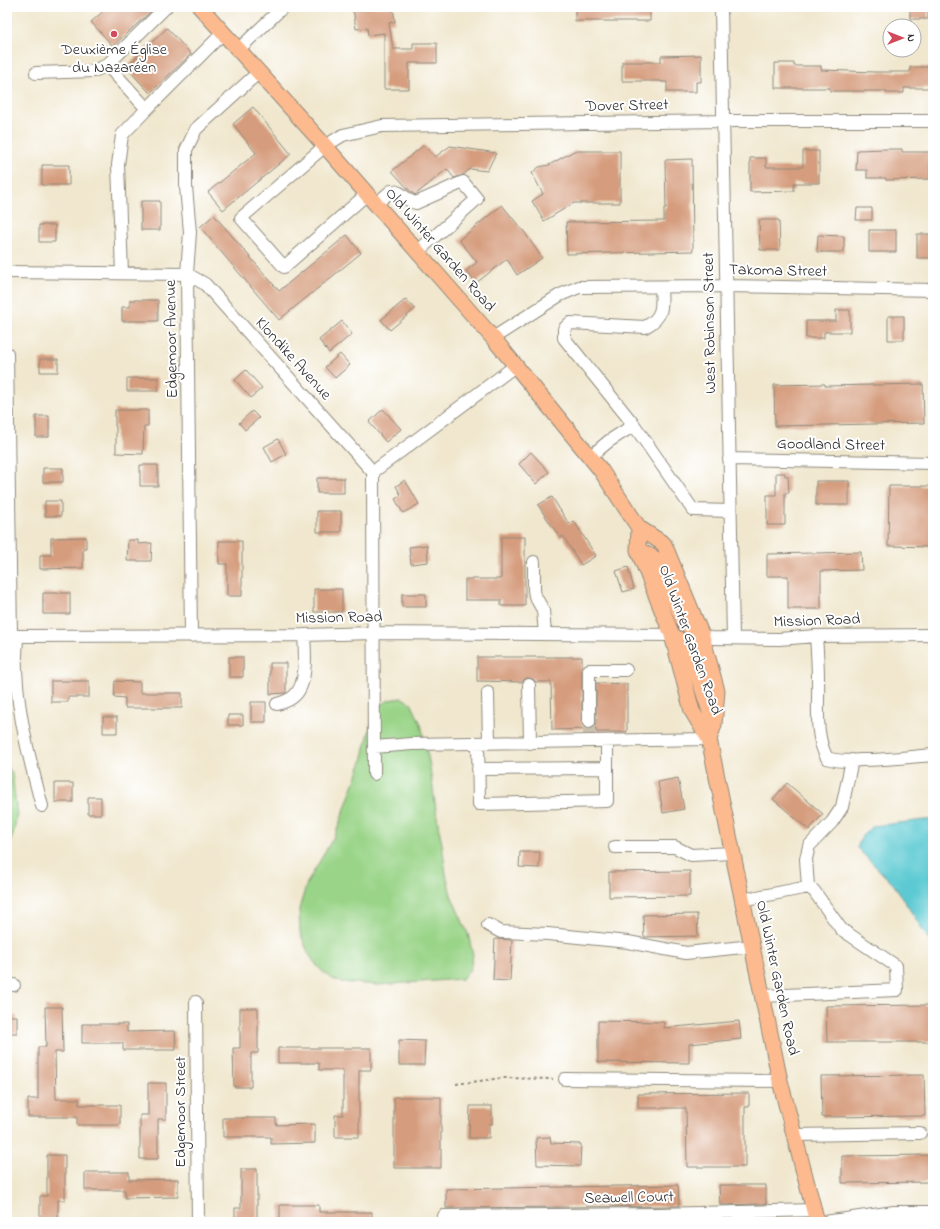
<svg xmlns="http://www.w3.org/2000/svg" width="940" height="1229" font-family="'Indie Flower',sans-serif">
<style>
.green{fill:#9ad488;stroke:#62805a}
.water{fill:#5dcad3;stroke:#447a7f}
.building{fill:#d59c7d}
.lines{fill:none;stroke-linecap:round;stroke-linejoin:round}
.minor-tunnel{stroke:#c9c1ad;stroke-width:12;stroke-dasharray:12 6;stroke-linecap:butt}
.minor-casing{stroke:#8e897c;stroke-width:14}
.major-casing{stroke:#8e897c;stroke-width:17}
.path{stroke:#8e897c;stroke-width:2;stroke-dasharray:3 3;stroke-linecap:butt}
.minor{stroke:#fff;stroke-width:12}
.major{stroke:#fcba8e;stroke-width:15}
.poi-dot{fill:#d1495b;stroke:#fff;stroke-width:1.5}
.labels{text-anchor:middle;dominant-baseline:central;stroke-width:4;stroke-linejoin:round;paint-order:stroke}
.poi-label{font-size:16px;fill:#2b2b2b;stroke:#fff}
.street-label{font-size:16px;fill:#2b2b2b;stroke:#fff}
</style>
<rect width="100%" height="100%" fill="#fff"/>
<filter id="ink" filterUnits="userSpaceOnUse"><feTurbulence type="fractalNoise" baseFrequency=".025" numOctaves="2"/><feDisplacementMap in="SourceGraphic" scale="8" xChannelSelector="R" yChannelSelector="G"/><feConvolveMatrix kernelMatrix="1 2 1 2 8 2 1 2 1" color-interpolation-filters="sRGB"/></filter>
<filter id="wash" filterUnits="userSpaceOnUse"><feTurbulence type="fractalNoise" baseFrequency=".012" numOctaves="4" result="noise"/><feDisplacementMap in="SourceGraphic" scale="16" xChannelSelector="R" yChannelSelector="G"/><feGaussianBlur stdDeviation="0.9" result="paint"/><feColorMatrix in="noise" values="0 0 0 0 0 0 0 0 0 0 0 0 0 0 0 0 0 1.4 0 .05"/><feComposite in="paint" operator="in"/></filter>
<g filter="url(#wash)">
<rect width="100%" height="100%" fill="#f0e7ce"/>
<path class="green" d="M402,698L411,703L421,724L429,761L438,824L442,844L446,874L451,895L468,934L473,955L470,970L462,979L378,985L341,982L330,978L318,967L308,953L300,932L299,909L307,883L336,833L362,761L370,728L378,707L389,700Z
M7,765L12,774L17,814L13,835L7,847Z"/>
<path class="water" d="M933,819V946L894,885L857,848L862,836L873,826Z"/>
<g id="blocks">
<path class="building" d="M108,7H146L150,12L113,46L91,22Z
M360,7H393L395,22L389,23L393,49H413V43H437V63H409V89H384V33L368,35L367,28L356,29L353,8Z
M575,7H650V21H575Z
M910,7H928V19H910Z
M167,28L191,54L150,93L126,67Z
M701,55V82H696V92H667V82H661V81H622V62H661V56Z
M775,63H794V66H821V70L875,72H910V67H930V88H904V93H886V91H830V88H775Z
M253,107L291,154L223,210L208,192L256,153L233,124Z
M424,145L435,157L450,146L496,153L487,171L470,169L463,175L454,178L447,169L415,195L409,190L392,171Z
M886,149H902V152H930V179L886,180V178H867V170H856L857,150Z
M574,151H620V203H574L544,221L532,201L543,194L532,173L539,167L549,165Z
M803,151H819V183H794V191L750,192V158H766V167H803Z
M692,159L693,251L567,254L566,222L664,221V208H666L665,160Z
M42,165H69V185H42Z
M141,201H160V230H141Z
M502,205L522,230H523L542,258L517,275L507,259L476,283L466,271L477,262L459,240Z
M857,208H872V220H856Z
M214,215L279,291L347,235L361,253L279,320L200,227Z
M759,220H779L780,250H760Z
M39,225H55V242H39Z
M869,230H896V252H869Z
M917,234H933V258H917Z
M818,235L844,236V252H817Z
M406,299L415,309L390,330L381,320Z
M130,300H158V321H122V307H130Z
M836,310H850V332H824V338H806V321H836Z
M888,316H904V340H888Z
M342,321L352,334L329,353L319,340Z
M340,354L350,365L335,378L325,367Z
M40,359H58V372H40Z
M246,370L262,388L251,398L235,380Z
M127,378H158V391H127Z
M825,384V386L923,384L924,423L775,426L774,385Z
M383,409L401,429L386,442L369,422Z
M115,410H148V426H144L143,454L116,453V426H115Z
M252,411L259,418L245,430L239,423Z
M36,416H49V437H36Z
M278,439L286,454L272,462L264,447Z
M531,452L549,472L536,484L519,464Z
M140,465H158V486H140Z
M43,468H63V482H43Z
M776,473H785V476H788L789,493H785V525H767V495H776Z
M317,478H344V493H317Z
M405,480L419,504L403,513L395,499L401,495L396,486Z
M816,481H849V505H816Z
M889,486H933L932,547L888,546Z
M552,497L569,524L574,521L596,556L581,565L563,536L560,538L538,505Z
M45,501H61V516H45Z
M317,511H341V532H317Z
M86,537V548H83V568L40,569V555H51V538Z
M501,537H525V606H501V600H465V579H501Z
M128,540H138V544L152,543L151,561H127Z
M219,541H242V596H227V564H219Z
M427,545L428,562L411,564L409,547Z
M861,552L862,570L821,571V609H788V576H767V554Z
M628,567L634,589L623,592L616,571Z
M314,589H342V612H314Z
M43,593H70V614H43Z
M402,594H426V607H402Z
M229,657H243V677H229Z
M477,657H582V722L583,726L586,729L552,730L551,682H536L533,679L529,678H526L522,682L477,681Z
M270,663H286V693H285L270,694Z
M51,681H89V697H68V702H51Z
M115,681L140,682V693H182V708H125V698L114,697Z
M596,683L627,684V732H596V728H593L596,722Z
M251,702H266V722H251Z
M228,715H243V725H228Z
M103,717H117V733H103Z
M678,778L684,809L663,813L658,782Z
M55,783H73V802H55Z
M787,783L823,814L809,830L773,799Z
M88,797H101V814H88Z
M520,852H540L539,868L519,867Z
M690,871V896L609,897V872Z
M697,914L698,936L644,937L643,915Z
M495,939L512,940L510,981L493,980Z
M933,1005V1042H827L826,1006Z
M45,1007H62L63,1052H55L56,1099H79V1105H120V1125H77V1117H28V1099H38V1047H46Z
M240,1008H258V1053H251V1087H234L233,1048H240Z
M7,1016H17V1033H7Z
M598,1021L664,1022V1028L739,1021L741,1039L689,1044V1063L598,1062Z
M82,1024H127V1032L175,1031L176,1050H123V1043H82Z
M399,1040L425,1041L424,1065H399Z
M278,1048H371V1070H359V1137H335V1115H343V1070H319V1063H278Z
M924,1075L925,1116L822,1117L821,1076Z
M148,1083H166V1119H158V1159H140V1115H148Z
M749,1093V1107H745V1167H687L686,1108H638V1094Z
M394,1097H441V1168H394Z
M470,1106H492V1124H489V1138H469Z
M223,1118H276V1125L315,1124V1143L271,1144V1137H223Z
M550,1137L551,1143L581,1144L580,1166L537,1165L536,1138Z
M47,1155H65V1200H58V1222H40V1196H47Z
M933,1155V1182L842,1183V1156Z
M241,1169H257V1222H235V1208H241Z
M85,1172H129V1180L178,1179V1197L125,1198V1190H85Z
M678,1185L679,1206L446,1208V1189Z
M719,1185H766V1204L720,1205Z
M280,1205H319V1212H372V1222H280Z"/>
</g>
</g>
<g filter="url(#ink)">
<use href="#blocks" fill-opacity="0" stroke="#8e897c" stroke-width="1"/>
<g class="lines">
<path class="minor-tunnel" d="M589,722V734"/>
<g class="minor-casing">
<path id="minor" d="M721,7L733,638
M239,49L283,7
M107,65L147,109L223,33
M36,73L94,71L107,65L166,7
M367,194L284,267L241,218L325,146L343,135L382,126L723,121H933
M376,204L391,191C404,191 404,201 416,203L463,182L477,199L417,252
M7,272L187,274L205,284L373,472
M122,273L118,165L122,135L147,109
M493,338L560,295L579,287L726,286L933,290
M7,353L11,636
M634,425L693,510L730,511
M591,456L609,441L634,425L564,338V329L570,323L645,327C664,317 662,306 661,287
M729,459L933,463
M373,472L374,774
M373,472L515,366
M534,562V590L535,596L543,610L545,634
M7,636L304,635L373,633L672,635
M17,636C17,647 15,658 16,670C18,716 30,761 42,806
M191,636L187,274L190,232L186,187V150L196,129L259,72
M702,636L712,638L779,639L816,636L933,635
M816,636C817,650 818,665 818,679C819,705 814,734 827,758C838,762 850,761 861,760C885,760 909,757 933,755
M529,685L530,743
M488,693L489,743
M277,704C283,702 289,701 294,696C308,684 305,652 304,635
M589,722V670H626
M478,743L479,804L607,801V742
M374,747L412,744L709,739
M478,769L607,768
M615,847H675L691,855L732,853
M808,887L806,859L809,846L832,822L842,807L852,760
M742,900L808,887L814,891L841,929L896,966L897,990L762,996
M488,925L501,932L548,934L628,942L686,953L752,946
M7,985H14
M196,1002L198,1222
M565,1079L780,1081
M795,1135L920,1133
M445,1222L444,1216L658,1214L814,1210
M825,1222L894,1212H933"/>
</g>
<g class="major-casing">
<path id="major" d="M200,7L325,146L493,338L600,469L639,528L664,544L702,636L717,691L714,725L709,739
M639,528L638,550L672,635L692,711L709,739L780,1081L817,1222
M638,550L654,558L662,573L684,622L702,636
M672,635L681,641L690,651L712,718"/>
</g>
<path class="path" d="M456,1084L502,1078L553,1079"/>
<use href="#minor" class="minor"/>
<use href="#major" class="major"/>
</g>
</g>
<circle class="poi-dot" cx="114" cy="34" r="4"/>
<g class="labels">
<g class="poi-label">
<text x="114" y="50">Deuxième Église<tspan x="114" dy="18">du Nazaréen</tspan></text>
</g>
<g class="street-label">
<text transform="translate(627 106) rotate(-1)">Dover Street</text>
<text transform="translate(440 250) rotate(49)">Old Winter Garden Road</text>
<text transform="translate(778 271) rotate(1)">Takoma Street</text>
<text transform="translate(710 323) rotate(-91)">West Robinson Street</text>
<text transform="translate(172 339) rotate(-91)">Edgemoor Avenue</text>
<text transform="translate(293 359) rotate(48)">Klondike Avenue</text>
<text transform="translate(831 445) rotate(1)">Goodland Street</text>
<text transform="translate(339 618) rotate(-1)">Mission Road</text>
<text transform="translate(817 621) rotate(-2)">Mission Road</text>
<text transform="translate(690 640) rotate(70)">Old Winter Garden Road</text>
<text transform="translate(777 978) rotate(78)">Old Winter Garden Road</text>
<text transform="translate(181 1112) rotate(-90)">Edgemoor Street</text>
<text transform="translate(629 1198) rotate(-1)">Seawell Court</text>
</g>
</g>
<rect width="940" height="1229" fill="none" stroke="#fff" stroke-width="24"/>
<g transform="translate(902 38) rotate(90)"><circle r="19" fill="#ffffff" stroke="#aaaaaa"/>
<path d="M0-3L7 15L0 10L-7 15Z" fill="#d1495b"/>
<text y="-6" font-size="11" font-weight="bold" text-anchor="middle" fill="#2b2b2b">N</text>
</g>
</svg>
